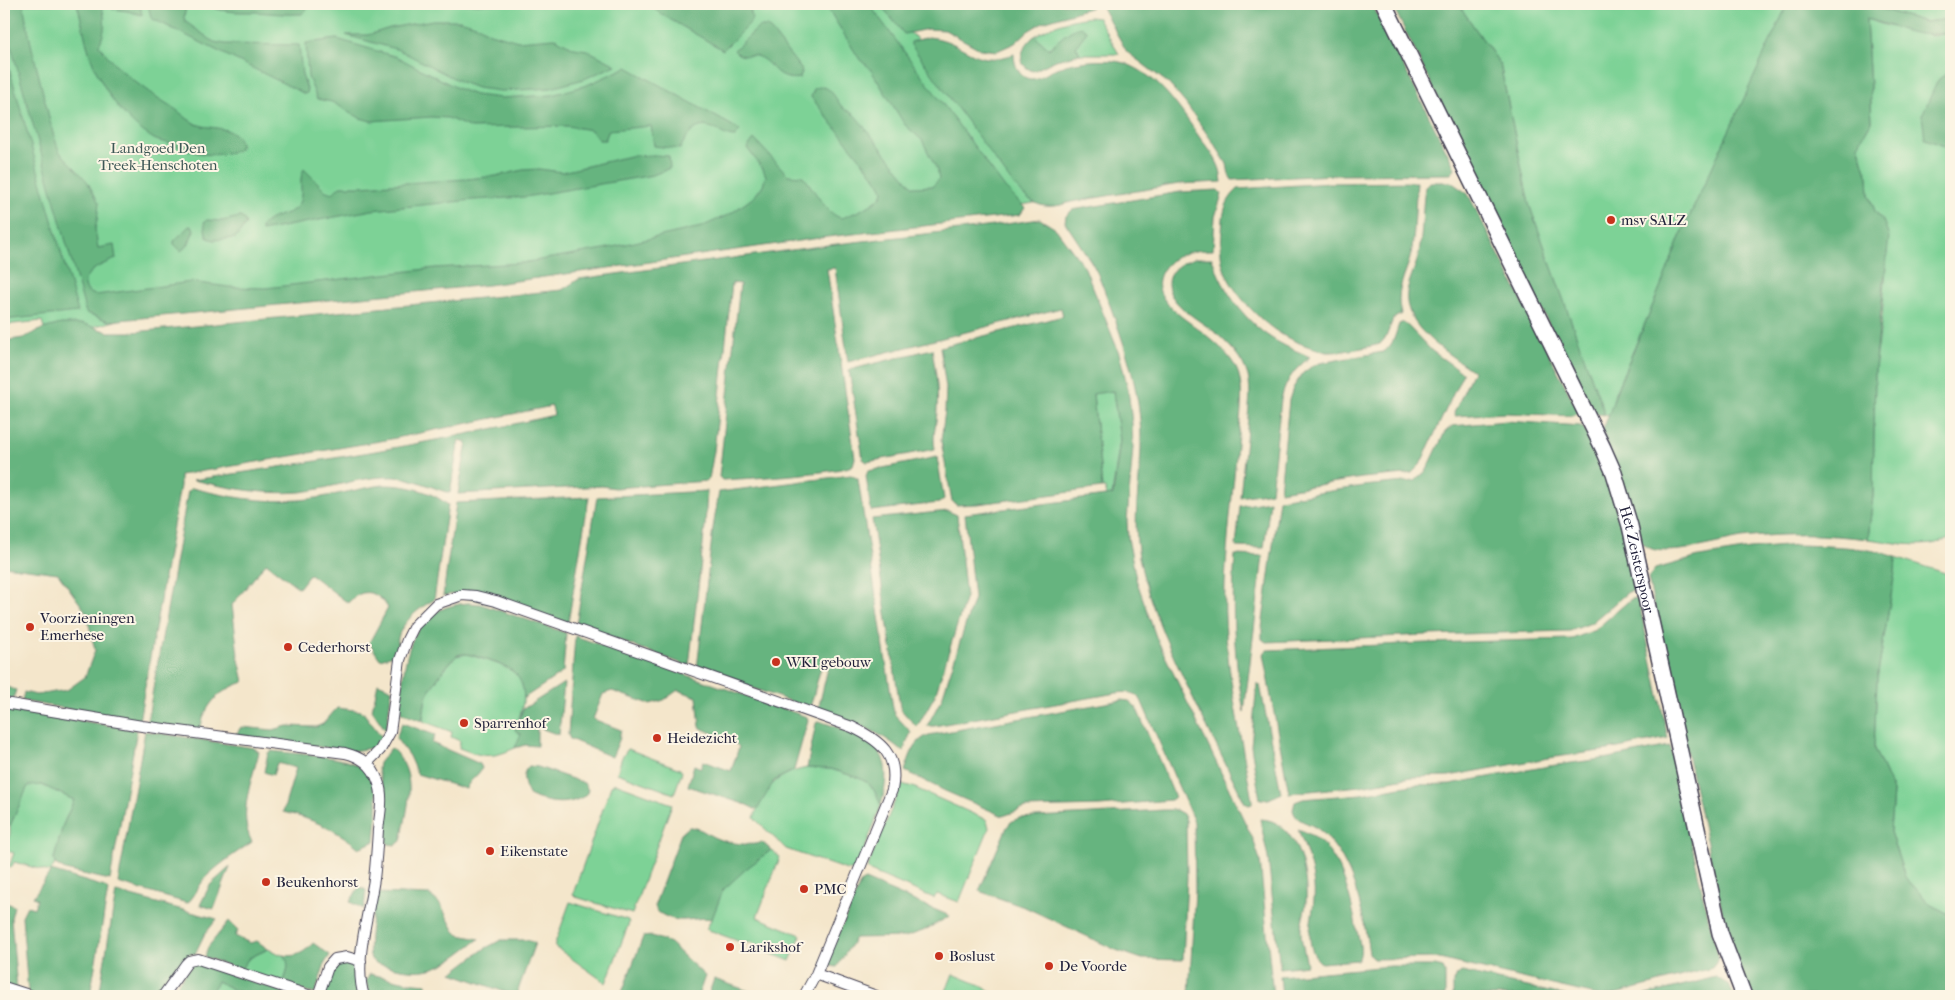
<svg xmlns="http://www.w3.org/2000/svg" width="1955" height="1000" font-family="'IM FELL French Canon',serif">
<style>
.green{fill:#7dd296;stroke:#507a68}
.forest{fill:#66b47f;stroke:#446b5d}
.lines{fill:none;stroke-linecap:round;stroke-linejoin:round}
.street-casing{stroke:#423f51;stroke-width:12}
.secondary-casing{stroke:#423f51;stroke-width:18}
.street{stroke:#fff;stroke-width:10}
.secondary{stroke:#fff;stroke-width:15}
.poi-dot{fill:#c8321e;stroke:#fcf5e5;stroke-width:2}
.labels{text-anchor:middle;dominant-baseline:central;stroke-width:4;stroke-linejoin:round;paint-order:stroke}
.park-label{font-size:15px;fill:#3d5756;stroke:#fcf5e5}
.poi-label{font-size:15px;fill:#22223b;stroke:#fcf5e5;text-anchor:start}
.street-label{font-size:15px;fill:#22223b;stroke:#fcf5e5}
</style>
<rect width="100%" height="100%" fill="#fcf5e5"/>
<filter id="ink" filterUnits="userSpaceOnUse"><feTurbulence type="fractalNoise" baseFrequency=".02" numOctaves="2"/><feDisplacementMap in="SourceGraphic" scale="10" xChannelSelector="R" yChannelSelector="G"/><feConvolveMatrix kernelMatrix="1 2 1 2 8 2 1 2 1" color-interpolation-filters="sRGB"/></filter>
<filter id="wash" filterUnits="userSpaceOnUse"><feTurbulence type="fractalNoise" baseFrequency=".0096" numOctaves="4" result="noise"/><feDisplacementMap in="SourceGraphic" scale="20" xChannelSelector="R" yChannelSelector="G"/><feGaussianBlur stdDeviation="1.12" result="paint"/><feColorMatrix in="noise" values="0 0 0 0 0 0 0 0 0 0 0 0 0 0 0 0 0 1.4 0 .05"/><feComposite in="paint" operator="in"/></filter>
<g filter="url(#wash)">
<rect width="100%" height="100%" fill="#f4e6cb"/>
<path class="green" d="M4,4H881L898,23L987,96L1034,203L1014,206L1020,215L891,224L149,312L47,339L42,321L4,325Z
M1458,4L1788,5L1680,237L1667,272L1615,393L1610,416L1605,415L1529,204L1500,64Z
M1865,4H1951V19L1925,22Z
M1090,17L1098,18L1119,54H1080L1076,46L1086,30L1081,27L1058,41L1048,49L1035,36C1050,25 1072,19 1090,17Z
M1866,19L1888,26L1933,36L1951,32V70L1938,80L1926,139L1947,147L1951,153V206L1948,211L1946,229L1951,232V538C1925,551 1895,542 1868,539L1873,496L1875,369L1882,317L1887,257L1884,223L1875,211L1869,195L1868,177L1858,144L1872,121Z
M1113,391L1120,440L1112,495L1106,496L1105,488H1102L1093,393Z
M1896,557L1951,575V915L1931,905L1905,877L1890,832L1893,791L1874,749L1877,679L1895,572Z
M467,654C516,670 537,671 515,730L521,734L515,748C491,759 483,757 459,748L460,741L451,737L452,732L423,721L426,696L441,673L456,656Z
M628,749L680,769L682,772L674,794L617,773L622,757Z
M807,768L831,769L859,778L868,783L874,790L881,805L857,870H847L786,849L754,818C764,788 776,774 807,768Z
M615,783L672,804L632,914L576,897L573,894L611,786Z
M33,784L42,785L74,800L63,825L54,859L55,864L50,872L14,862L12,867H9L14,853L4,850L10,834V826L25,790L28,786Z
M902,784L913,787L987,820L989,828L959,902L937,894L934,898L870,871L867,868Z
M771,850L780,857L757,917L801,935L790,961L759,949L760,946L748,941L746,944L706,929C714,917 715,901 723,890C734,873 756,862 771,850Z
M570,902L628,920L629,923L606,983L554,946Z
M268,949C273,952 279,953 284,956C293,961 285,977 283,984L240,970L249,958Z
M953,974L985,987L995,996H944Z
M217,981L246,996H210Z"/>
<path class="forest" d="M4,4H23L31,44L53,133L59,151L87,181L99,203L97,221L95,229L98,248L114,245L116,259C106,263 79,272 86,288C88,293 91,294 96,295L191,282L229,287L266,288L435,268L522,263L604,249L701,227L730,214L754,197L763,185L766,176L763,169L747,148L754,139L788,175L803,176C813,187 827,216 842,218C852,214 884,202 883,190C882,185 877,181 875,177L811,97L814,89C830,81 834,98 843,108C846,111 850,111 853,114C856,116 859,120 861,123L913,187L933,186L939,179L937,170L922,140L905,125L869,67L860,60L825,4H869L1005,188L1025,208L1020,215L827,237L488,285L109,321L86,313L4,21Z
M77,4H101C106,19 106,31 99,45C117,70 143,89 169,105C178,110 185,118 194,123C209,131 234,123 241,144L238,150C211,159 197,154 172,144C166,142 159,142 154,139C122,120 100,86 89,52C84,36 82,20 77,4Z
M111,4H140L142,15L127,11L112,9Z
M148,4H190L186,6L184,18L186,22L214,42L225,44L299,45L302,75L308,92L305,94L151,18Z
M205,4H306L307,9L302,14C286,15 271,13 255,12C237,12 221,13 205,4Z
M650,4H749L752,18L750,23L723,50L659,13Z
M880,4H1090L1092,7L1043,22L1028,31L1015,43L997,51L980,49L945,30L928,29L904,34Z
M1100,4H1372L1455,168L1451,174L1334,175L1232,180L1229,175L1227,164L1219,151L1186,104L1168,83L1127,52Z
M1392,4H1458L1500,64L1529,204L1605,415L1592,413Z
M1784,4H1865L1925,22L1951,19V32C1913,40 1901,27 1866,19L1872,121L1858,145L1868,177L1869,195L1875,211L1884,223L1889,236L1875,369L1873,496L1868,539C1826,534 1784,533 1742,538C1718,542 1679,554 1656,550C1649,549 1645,545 1640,541L1602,430C1611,414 1613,397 1621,380C1641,333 1662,285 1680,237L1787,5Z
M433,20H460L476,25L490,33L518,41L555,38L574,48L587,50L616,65L584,79L551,88L501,91L477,88L461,82L399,50L346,35H368L390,28Z
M759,27H767L772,32L801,69L802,72L800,78C777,82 775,65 759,57C750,53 741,60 734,50Z
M1081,27L1086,30V33L1076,46L1080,54L1056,60L1033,71C1013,64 1023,47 1033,37L1035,36L1049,49C1059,40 1068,30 1081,27Z
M928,37C966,40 972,69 1014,54C1014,64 1019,79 1032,79C1041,79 1051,70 1060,67C1075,61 1109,58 1124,63C1159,75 1181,110 1200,138C1207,147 1215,156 1219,167C1221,171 1221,177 1222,182L1179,184L1071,202C1042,212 1031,204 1012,183L911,45V42Z
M337,39L397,57L459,89L475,95L501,98L552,95L587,85L627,67L740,130L735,137C723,137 719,129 709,127C694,123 685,139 680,149L654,146L651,126L609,130L605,140H599L591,130L567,126L471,128L448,118L431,117L371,121L360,118L332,102L317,99L308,77L306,43Z
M4,50L78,312L4,320Z
M1951,70V153L1947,147L1925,139L1922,115L1938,80Z
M654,155L669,156L670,168L653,175L525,197L473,200L372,210L261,231V227C271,213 291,217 298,205C305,193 297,181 304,169L326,191L333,193L340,186H361L466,179L496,176L523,170L539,169L562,172L630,156Z
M1417,182C1415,204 1415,227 1412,249C1408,273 1394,288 1401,314L1393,319L1386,337L1380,344C1370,347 1337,353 1327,352C1317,350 1289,340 1281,334C1259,321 1226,286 1222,261C1220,252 1221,243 1222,234C1223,215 1223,203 1238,189L1330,183Z
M1429,182H1451L1468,194L1579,413L1573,416L1506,413L1455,416L1454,413L1473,371C1449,354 1402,327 1407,292C1409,278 1417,266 1419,252C1423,230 1422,208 1425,187Z
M1218,190L1222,194L1215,217L1213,250C1194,250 1178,252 1165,267C1143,295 1183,317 1201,331C1216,343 1237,360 1240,380C1244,401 1239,424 1237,444C1233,491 1227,537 1225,584C1222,657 1240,729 1252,801V804L1249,805L1245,803C1224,761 1203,719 1183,677C1165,639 1147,598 1139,557C1132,518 1140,486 1141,448C1142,398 1128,354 1111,308C1105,293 1100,276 1092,263C1083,249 1074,236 1065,222L1066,216L1072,210L1180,192Z
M240,217L244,219L246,224L236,238L214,240L208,238L206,234L204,222L207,220L222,221Z
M1040,219L1056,229L1085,268L1119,353L1128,389L1132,423L1133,447L1127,521L1128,538L1136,579L1156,637L1253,839L1260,860L1273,996H1189L1195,891L1194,822L1141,700C1134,691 1126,692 1116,693L934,726H927L942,698L974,598L965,514L1113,495L1120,440L1113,391L1093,394L1102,488L978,504L956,505L952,501L941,441L945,411L946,388L940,347L1063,316L1061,308L848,362L835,268L827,269L855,458C854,460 854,463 853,465C845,473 739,479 722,480L719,477L740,284L732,283L714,451L709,479L707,481L615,488L602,486L458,494L467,442L459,440L450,493C431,488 415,478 395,477C363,475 331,489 300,492C263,495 229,488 193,480C314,462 435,443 554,415L552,406L386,440L180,475V486L139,721L22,701L24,692L36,695L67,690L85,677L95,650L86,612L58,573L4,566V341L23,338L42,329L61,324H84L108,332H134L562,290L579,279L828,245L986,227Z
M189,226L193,227L194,230L188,245L181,251L174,244V241Z
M1194,258H1212C1223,291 1247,325 1278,342C1288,348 1300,352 1310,357C1294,370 1287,378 1281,399L1271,492L1240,497C1242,474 1245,452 1247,429C1248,412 1252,392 1248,376C1243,358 1229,345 1216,333C1202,321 1158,300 1170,275C1175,266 1184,262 1194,258Z
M1404,322L1432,351L1463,373L1420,465L1412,473L1406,474L1362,478L1280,491L1289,400L1293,388L1303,373L1311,367L1320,363L1383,352C1394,345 1395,335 1399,324Z
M932,349C935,369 939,389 937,409C937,422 932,435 935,449L867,462L863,459L849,370Z
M1506,421L1581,426C1589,432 1592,442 1596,452C1616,496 1626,543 1636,590L1628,592L1591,623L1570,631L1426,635L1266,642L1262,639V628L1279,499L1363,486L1415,481L1427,470L1445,432L1452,426Z
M937,457L944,499L939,503L871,511L866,476L868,471Z
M851,475L858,479L893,708L895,715L911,732L903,752C880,730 848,721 818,710L828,668L821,667L810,708L697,669L713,528L719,492Z
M383,485C406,485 430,490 448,505L434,600C420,607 402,622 398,638C397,643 398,649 397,654L380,659L369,643L388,608C377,590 362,587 348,603L310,574L299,588L266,563L232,605L238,655L244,682C219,690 204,705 200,731L147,723L188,491L192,488C229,497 261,503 299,500C327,498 355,489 383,485Z
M707,491L705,527L689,666L576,625L597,497Z
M589,497L568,623L453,594L443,596L456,503Z
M1270,501L1264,548L1236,547L1240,506Z
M948,511L957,515L966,597L935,695L917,727L902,711L900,707L872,519Z
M1797,545C1827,546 1867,546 1896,557L1895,572L1877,679L1874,749L1893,791L1890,832L1905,877L1931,905L1951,915V996H1749L1734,957L1723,915L1648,578L1655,569L1699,557L1750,549Z
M1235,555L1263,556L1244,712C1234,659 1231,608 1235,555Z
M1638,598L1668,738L1608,750L1548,758L1449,776L1412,777L1360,786L1289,793L1263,654L1267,650L1426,643L1572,639L1595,630L1631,599Z
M468,603L480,604L566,633L563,672L524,698C522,669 507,667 484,659C475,656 467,652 458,655C451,658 428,691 426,698C424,705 424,714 422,721L401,713C399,701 402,689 403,678C409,636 421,607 468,603Z
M575,636L807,717L808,720L794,770L774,781L757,810L747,805L688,786L694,765L701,768L703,761L731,771L739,747L736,744L703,729L700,727L697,697L678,690L664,700L650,704L612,691L603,694L593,719L621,730L619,737L620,738L612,757L570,739L568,735Z
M378,683L392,689L386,731L372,710Z
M564,683L559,735L537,727V746L525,745L515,748L521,734L515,730L523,709Z
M1257,683L1260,685L1281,793L1269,799H1260L1251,746Z
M4,686L16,690L13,699L4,698Z
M1122,700L1129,701L1136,707L1175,797L1171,800L1100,806L1026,808L1003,816L945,791L905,771C910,756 914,740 929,735Z
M4,708L137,730L110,880L65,870L55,864L54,859L63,825L74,800L42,785L28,786L10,826L4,824Z
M337,708L362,711L385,741L380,745L372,748L352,751L235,736L241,727L273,730L287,726L316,727L323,724Z
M819,721C868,738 898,744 881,805L874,790L868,783L859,778L831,769L807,768L816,723Z
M402,723L435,735L432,743L480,764L482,768C478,776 469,780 466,789L417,774L409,756L396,738Z
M145,731L254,748L259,752C252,780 237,815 252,842C237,852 221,863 208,875C200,882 194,899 187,903L118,883Z
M1670,746L1704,900L1719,959L1712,968L1612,995L1601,996L1435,958L1373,959L1369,953C1363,914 1356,872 1330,841C1326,835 1319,829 1313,826C1304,821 1296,821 1293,810L1295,802L1303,799L1361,794L1412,785L1450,784L1549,766L1609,758Z
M391,748C420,773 407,809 401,841L396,845L388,844L385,840L386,802L378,769L379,763Z
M271,751C294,754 334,755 355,764C365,769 373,780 376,791C379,806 376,825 375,841L359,848C338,830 310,818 283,812L296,768L277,763L273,775L264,772L268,753Z
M529,766L538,767L584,783L588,790L586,795C568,807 548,803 530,796C524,786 520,774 529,766Z
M1164,810H1176L1183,814L1186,820L1187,877L1183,960L1142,959L1116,950L1027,908L979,891L1007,827L1011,822L1019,818Z
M1260,819C1296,819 1308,872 1306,901C1306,910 1302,918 1301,927C1300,940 1305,952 1307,965L1280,968L1268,858Z
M689,827C701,827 707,835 718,839C728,843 754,847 762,842L771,850L746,869L723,890L712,919C694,916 683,925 665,916C659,913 655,911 655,904L681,834Z
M1298,829C1339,842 1350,894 1357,931C1359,940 1363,952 1358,960L1321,963C1299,943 1317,912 1314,886C1312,866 1305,848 1298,829Z
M230,867L214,909L200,905L210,885Z
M51,871L105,887L108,890L90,996H37L28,993L22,916L27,906L34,908L37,899L33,897Z
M865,880L950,916L923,931L905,937L855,938L837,967L825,965L861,882Z
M359,887L366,890L364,909L350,902Z
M116,892L217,919L204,935L195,954H190L159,996H99Z
M376,893L430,895L440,904L454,930L459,935L479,939C445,965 432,978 388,966C383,965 374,964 371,959C366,948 374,907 376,893Z
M4,902L14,906L11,918L17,990L4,985Z
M229,921L238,930L235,936L250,943L257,941L268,949L249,958L240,970L205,957L208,947Z
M652,936L670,943L705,976L698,996L621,995L643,937Z
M501,940H527L535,943L516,996L452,973L484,949Z
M313,943L330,955L325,963L315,994L283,984C286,975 292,963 283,955C296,958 305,952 313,943Z
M345,961L356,966L361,996H323L334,968Z
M196,963L296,996H246L217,981L210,996H169L192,964Z
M1390,966H1435L1443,968L1445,972V996H1282L1280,976Z
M1462,972L1567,996H1453V982L1456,975Z
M370,974L406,982L426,984L427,996H370L366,981Z
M1716,977L1729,985L1734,996H1642Z
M714,979L763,996H708Z"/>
</g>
<g filter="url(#ink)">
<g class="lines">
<g class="street-casing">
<path id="street" d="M4,703L142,726L345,753C361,757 372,764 378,781C384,796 380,814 378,830C377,846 376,863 374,879C369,913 353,964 364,996
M367,763L380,750L390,732L400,660L407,640L414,626L436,604L462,595L476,596L496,601L852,727C881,741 899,755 892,790L816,974L804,996
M816,974L876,996
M4,987L32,996
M163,996L186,964L189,961L198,959L311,996
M318,996L328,967L335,959L347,957L361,961"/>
</g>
<g class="secondary-casing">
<g id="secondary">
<path id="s1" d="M1384,4L1603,448L1614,473L1630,526L1720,933L1744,996"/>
</g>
</g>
<use href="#street" class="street"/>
<use href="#secondary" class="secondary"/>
</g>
</g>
<g class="poi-dot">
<circle cx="1611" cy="220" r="5"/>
<circle cx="30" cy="627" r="5"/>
<circle cx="288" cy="647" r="5"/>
<circle cx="776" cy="662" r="5"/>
<circle cx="464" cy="723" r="5"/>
<circle cx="657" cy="738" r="5"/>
<circle cx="490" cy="851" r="5"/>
<circle cx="266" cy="882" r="5"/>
<circle cx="804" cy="889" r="5"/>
<circle cx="730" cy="947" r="5"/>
<circle cx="939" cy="956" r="5"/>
<circle cx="1049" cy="966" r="5"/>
</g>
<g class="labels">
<g class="park-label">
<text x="158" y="148">Landgoed Den<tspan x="158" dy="17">Treek-Henschoten</tspan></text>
</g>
<g class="poi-label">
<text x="1621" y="220">msv SALZ</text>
<text x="40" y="618">Voorzieningen<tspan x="40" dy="17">Emerhese</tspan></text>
<text x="298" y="647">Cederhorst</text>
<text x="786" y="662">WKI gebouw</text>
<text x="474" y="723">Sparrenhof</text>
<text x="667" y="738">Heidezicht</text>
<text x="500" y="851">Eikenstate</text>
<text x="276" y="882">Beukenhorst</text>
<text x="814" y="889">PMC</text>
<text x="740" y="947">Larikshof</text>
<text x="949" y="956">Boslust</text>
<text x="1059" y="966">De Voorde</text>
</g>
<g class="street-label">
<text stroke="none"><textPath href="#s1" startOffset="612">Het Zeisterspoor</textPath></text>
</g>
</g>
<rect width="1955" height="1000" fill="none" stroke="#fcf5e5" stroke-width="20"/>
</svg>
